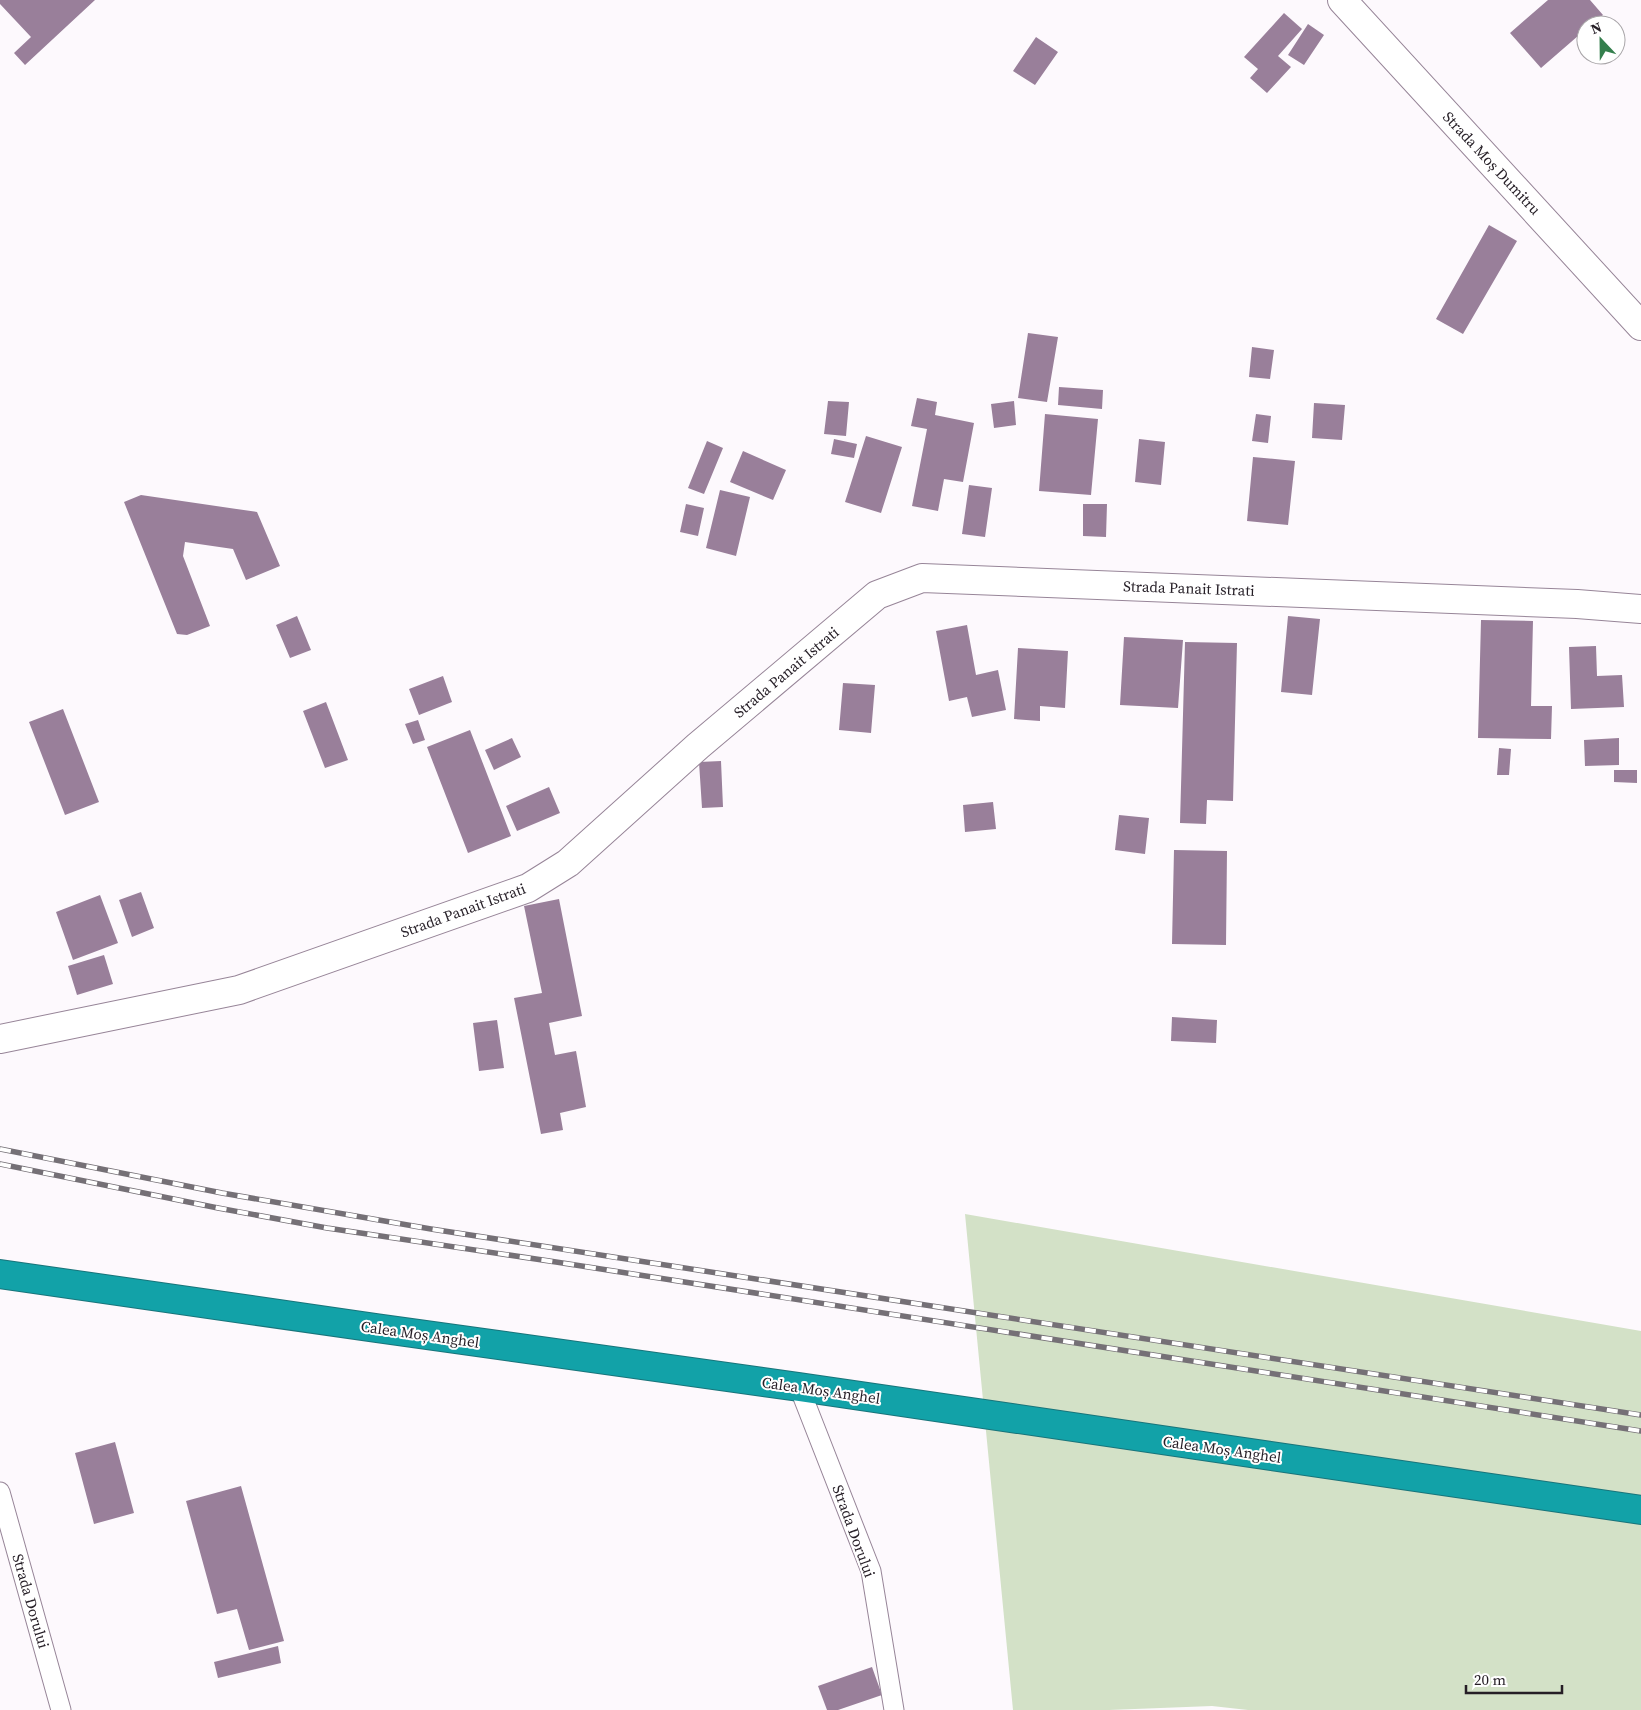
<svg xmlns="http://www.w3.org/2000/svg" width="1641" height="1710" font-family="'Source Serif 4',serif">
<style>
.green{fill:#d3e1c7}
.building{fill:#997f9a}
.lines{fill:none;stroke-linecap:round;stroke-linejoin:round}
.lane-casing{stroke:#978598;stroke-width:21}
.street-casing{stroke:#978598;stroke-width:30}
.highway-casing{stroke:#19747a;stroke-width:30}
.lane{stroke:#fff;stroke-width:19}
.street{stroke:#fff;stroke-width:28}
.highway{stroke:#12a2a8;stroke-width:28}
.rail-casing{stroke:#757076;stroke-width:5.5}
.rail{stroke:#fff;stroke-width:4;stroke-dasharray:11;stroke-linecap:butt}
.labels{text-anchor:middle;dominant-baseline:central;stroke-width:4;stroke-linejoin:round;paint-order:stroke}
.street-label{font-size:15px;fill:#251e26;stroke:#fff}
</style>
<rect width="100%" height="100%" fill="#fdf9fd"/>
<path class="green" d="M965,1214L1641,1331V1710H1248L1212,1706L1109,1710H1013Z"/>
<path class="building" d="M0,0H95L25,65L14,53L31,37L0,4Z
M1548,0H1590L1603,15L1591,25H1586V29L1541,68L1510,33Z
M1284,13L1302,29L1278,56L1291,67L1267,93L1250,78L1258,69L1244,57Z
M1308,24L1324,35L1304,65L1288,55Z
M1036,37L1058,52L1035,85L1013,71Z
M1489,225L1517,241L1463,334L1436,319Z
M1028,333L1058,337L1047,402L1018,398Z
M1252,347L1274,350L1270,379L1249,377Z
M1059,387L1103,390L1102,409L1058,405Z
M917,398L937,402L935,415L974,423L963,482L944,479L938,511L912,506L927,429L911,426Z
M828,401L849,402L846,436L824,434Z
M1014,401L1016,425L994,428L991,404Z
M1314,403L1345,405L1342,440L1312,438Z
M1045,414L1098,419L1091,495L1039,491Z
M1256,414L1271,416L1268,443L1252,441Z
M866,436L902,447L881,513L845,502Z
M834,439L857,444L854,458L831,454Z
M1139,439L1165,442L1161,485L1135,482Z
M707,441L723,448L704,494L688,488Z
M743,451L786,470L773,500L730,482Z
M1253,457L1295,461L1288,525L1247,521Z
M969,485L992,488L985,537L962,534Z
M720,490L750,497L736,556L706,548Z
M141,495L257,512L280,566L246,580L233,549L185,542L183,556L210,626L187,635L177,634L124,502Z
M686,504L704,508L698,536L680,532Z
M1083,504H1107L1106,537L1083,536Z
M297,616L311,650L290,658L276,625Z
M1288,616L1320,619L1312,695L1281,692Z
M1481,620L1533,621L1531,706H1552L1551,739L1478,738Z
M967,625L976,675L998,670L1006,710L972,717L967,697L949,701L936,631Z
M1124,637L1183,640L1178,708L1120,705Z
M1185,642L1237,643L1233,801L1207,800L1206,824L1180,823Z
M1596,646L1597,676L1622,675L1624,707L1571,709L1569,647Z
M1018,648L1068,651L1065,708L1040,706V721L1014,719Z
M443,676L452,702L419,715L409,689Z
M843,683L875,685L871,733L839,730Z
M326,702L348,760L325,768L303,711Z
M63,709L99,802L65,815L29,722Z
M418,720L425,740L413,744L405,724Z
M470,730L511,836L468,853L427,747Z
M512,738L521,757L494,770L485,750Z
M1619,738V765L1585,766L1584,740Z
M1499,748L1511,749L1509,775H1497Z
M721,761L723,807L702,808L699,762Z
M1614,770H1637V783L1614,782Z
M549,787L560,813L517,831L506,806Z
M993,802L996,829L965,832L963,805Z
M1119,815L1149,818L1145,854L1115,850Z
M1174,850L1227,851L1226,945L1172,944Z
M141,892L154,928L132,937L119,900Z
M100,895L118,943L73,960L56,912Z
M559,899L582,1016L549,1023L555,1055L576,1051L586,1107L560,1113L563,1130L541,1134L514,998L542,993L524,906Z
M104,955L113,984L77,995L68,966Z
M1172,1017L1217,1020L1216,1043L1171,1041Z
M497,1020L504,1068L479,1071L473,1023Z
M115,1442L134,1513L94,1524L75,1453Z
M241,1486L284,1641L249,1650L237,1609L217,1614L186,1501Z
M278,1646L281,1663L218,1678L214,1662Z
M872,1667L882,1695L838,1710H827L818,1686Z"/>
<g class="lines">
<g class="lane-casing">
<path id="lane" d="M799,1387L871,1571L894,1710
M0,1492L61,1710"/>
</g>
<g class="street-casing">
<path id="street" d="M1342,0L1641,326
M0,1039L239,990L528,888L568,863L698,746L877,595L922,578L1577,604L1641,609"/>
</g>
<g class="highway-casing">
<path id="highway" d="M0,1274L376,1328L799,1387L1641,1510"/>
</g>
<use href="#lane" class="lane"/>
<use href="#street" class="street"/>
<use href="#highway" class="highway"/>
<g class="rail-casing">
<path id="rail" d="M0,1149L222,1193L431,1229L1641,1415
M0,1164L218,1208L327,1228L556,1262L1641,1431"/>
</g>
<use href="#rail" class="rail"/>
</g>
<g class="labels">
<g class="street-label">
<text transform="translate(1492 163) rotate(47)">Strada Moș Dumitru</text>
<text transform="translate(1189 588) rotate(2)">Strada Panait Istrati</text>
<text transform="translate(786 672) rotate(-40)">Strada Panait Istrati</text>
<text transform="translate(463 910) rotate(-20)">Strada Panait Istrati</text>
<text transform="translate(420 1334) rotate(8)">Calea Moș Anghel</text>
<text transform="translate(821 1390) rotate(8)">Calea Moș Anghel</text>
<text transform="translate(1222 1449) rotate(8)">Calea Moș Anghel</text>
<text transform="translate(854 1531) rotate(70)">Strada Dorului</text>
<text transform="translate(31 1601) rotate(74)">Strada Dorului</text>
</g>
</g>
<g transform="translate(1601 40) rotate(338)"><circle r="24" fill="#ffffff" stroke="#a8a5a8"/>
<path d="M0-4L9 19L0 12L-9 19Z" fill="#347f4d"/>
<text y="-8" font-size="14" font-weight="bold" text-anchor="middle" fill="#251e26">N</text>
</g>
<path d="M1466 1685v8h96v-8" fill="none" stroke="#251e26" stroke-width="2.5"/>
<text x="1474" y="1685" font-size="15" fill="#251e26" stroke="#ffffff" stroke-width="4" paint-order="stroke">20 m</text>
</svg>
